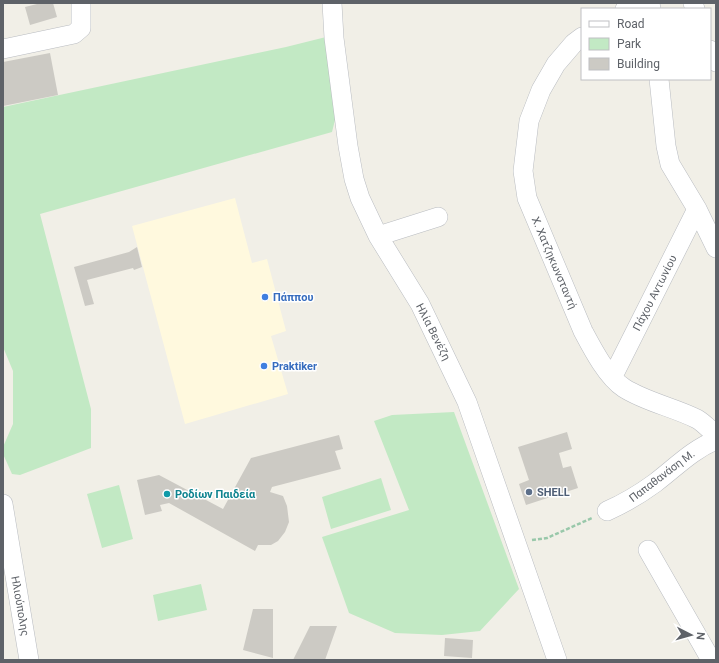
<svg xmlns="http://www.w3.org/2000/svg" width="719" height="663" font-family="Roboto,sans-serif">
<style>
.commercial{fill:#fff9de}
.green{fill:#c2e9c4}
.building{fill:#cccac4}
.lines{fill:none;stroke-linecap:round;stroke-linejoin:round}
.minor-casing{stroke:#b9bcc1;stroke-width:20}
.path{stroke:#99c8aa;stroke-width:2.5;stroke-dasharray:4 2;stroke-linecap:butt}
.minor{stroke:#fff;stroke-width:19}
.shop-dot{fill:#3f7fe0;stroke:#fff;stroke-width:1.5}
.service-dot{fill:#5c6f8a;stroke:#fff;stroke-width:1.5}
.culture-dot{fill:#0f9aa8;stroke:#fff;stroke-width:1.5}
.labels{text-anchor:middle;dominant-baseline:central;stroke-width:3;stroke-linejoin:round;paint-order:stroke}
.street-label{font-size:11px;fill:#5e6268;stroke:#fff}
.shop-label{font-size:11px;font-weight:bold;fill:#366cbe;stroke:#fff;text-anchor:start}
.service-label{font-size:11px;font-weight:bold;fill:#4e5e75;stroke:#fff;text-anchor:start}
.culture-label{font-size:11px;font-weight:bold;fill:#0d838f;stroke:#fff;text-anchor:start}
</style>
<rect width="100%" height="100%" fill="#f1efe7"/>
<path class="commercial" d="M235,198L252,263L267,259L286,331L271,336L288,394L185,424L132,226Z"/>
<path class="green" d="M326,37L336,116L332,132L40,214L91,409V448L20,475L12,474L3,454V447L13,424V371L3,347V107L286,47Z
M454,412L519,589L480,631L442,635L395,633L349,613L322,537L409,510L374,421L392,415Z
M381,478L391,510L331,529L322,497Z
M119,485L133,539L102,548L87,494Z
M201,584L207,610L158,621L153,595Z"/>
<path class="building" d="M41,3H53L57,17L30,25L25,7Z
M50,53L58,95L3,106V62Z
M137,247L142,267L134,270L133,268L87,280L94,304L85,306L74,267L129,252Z
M567,432L572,449L559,453L563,468L571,466L578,488L526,505L519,484L529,480L518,447Z
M339,435L343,449L335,451L341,469L272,487L270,492L283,496L287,506L289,522L285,532L278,541L271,545H258L255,551L169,503L160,505L162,511L145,515L137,480L159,475L223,509L251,458Z
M253,609H273V658L243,650Z
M310,626H337L325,660H293Z
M445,638L473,640L472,658L444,656Z"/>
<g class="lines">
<g class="minor-casing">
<path id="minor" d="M332,3L334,38L348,146L354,179L360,198L378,236L420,304L467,402L557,660
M650,3L651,9
M693,3L695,9
M625,9L636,3
M582,37L574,43L556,64L541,90L529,121L523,171L527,198L583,331C592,348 607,377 624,388C646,402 673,407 697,419C704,423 710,430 716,435
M3,49L74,34L81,28V3
M710,50L716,62
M659,79L666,146L670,164L697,209L716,248
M378,236L438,217
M613,376L697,209
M3,504L29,660
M607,511C625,503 640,494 655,483C676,467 692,450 716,440
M648,550L711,660"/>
</g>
<path class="path" d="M532,540L547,538L592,518"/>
<use href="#minor" class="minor"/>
</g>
<g class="shop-dot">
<circle cx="265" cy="297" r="4"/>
<circle cx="264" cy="366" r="4"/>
</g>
<circle class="service-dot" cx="529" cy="492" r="4"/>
<circle class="culture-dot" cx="167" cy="494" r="4"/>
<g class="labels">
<g class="street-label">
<text transform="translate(554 263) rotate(67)">Χ. Χατζηκωνσταντή</text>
<text transform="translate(655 293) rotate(-63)">Πάχου Αντωνίου</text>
<text transform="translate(433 332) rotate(63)">Ηλία Βενέζη</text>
<text transform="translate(662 476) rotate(-37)">Παπαθανάση Μ.</text>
<text transform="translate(20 606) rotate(80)">Ηλιούπολης</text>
</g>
<g class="shop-label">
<text x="273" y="297">Πάππου</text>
<text x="272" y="366">Praktiker</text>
</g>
<g class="service-label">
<text x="537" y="492">SHELL</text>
</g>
<g class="culture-label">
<text x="175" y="494">Ροδίων Παιδεία</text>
</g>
</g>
<rect width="719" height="663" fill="none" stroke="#5e6268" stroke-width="8"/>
<rect x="581" y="8" width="130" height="72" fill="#ffffff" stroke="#bfc0c3"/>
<rect x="589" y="21" width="20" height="6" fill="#ffffff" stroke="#bfc0c3"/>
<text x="617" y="28" font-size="12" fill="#5e6268">Road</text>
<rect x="589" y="38" width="20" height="12" fill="#c2e9c4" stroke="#bfc0c3"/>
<text x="617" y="48" font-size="12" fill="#5e6268">Park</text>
<rect x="589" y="58" width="20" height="12" fill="#cccac4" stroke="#bfc0c3"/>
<text x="617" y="68" font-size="12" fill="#5e6268">Building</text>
<g transform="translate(691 635) rotate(96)" stroke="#ffffff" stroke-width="3" paint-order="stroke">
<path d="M0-3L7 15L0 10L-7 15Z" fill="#5e6268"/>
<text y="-6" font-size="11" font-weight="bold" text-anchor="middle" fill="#5e6268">N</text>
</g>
</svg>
